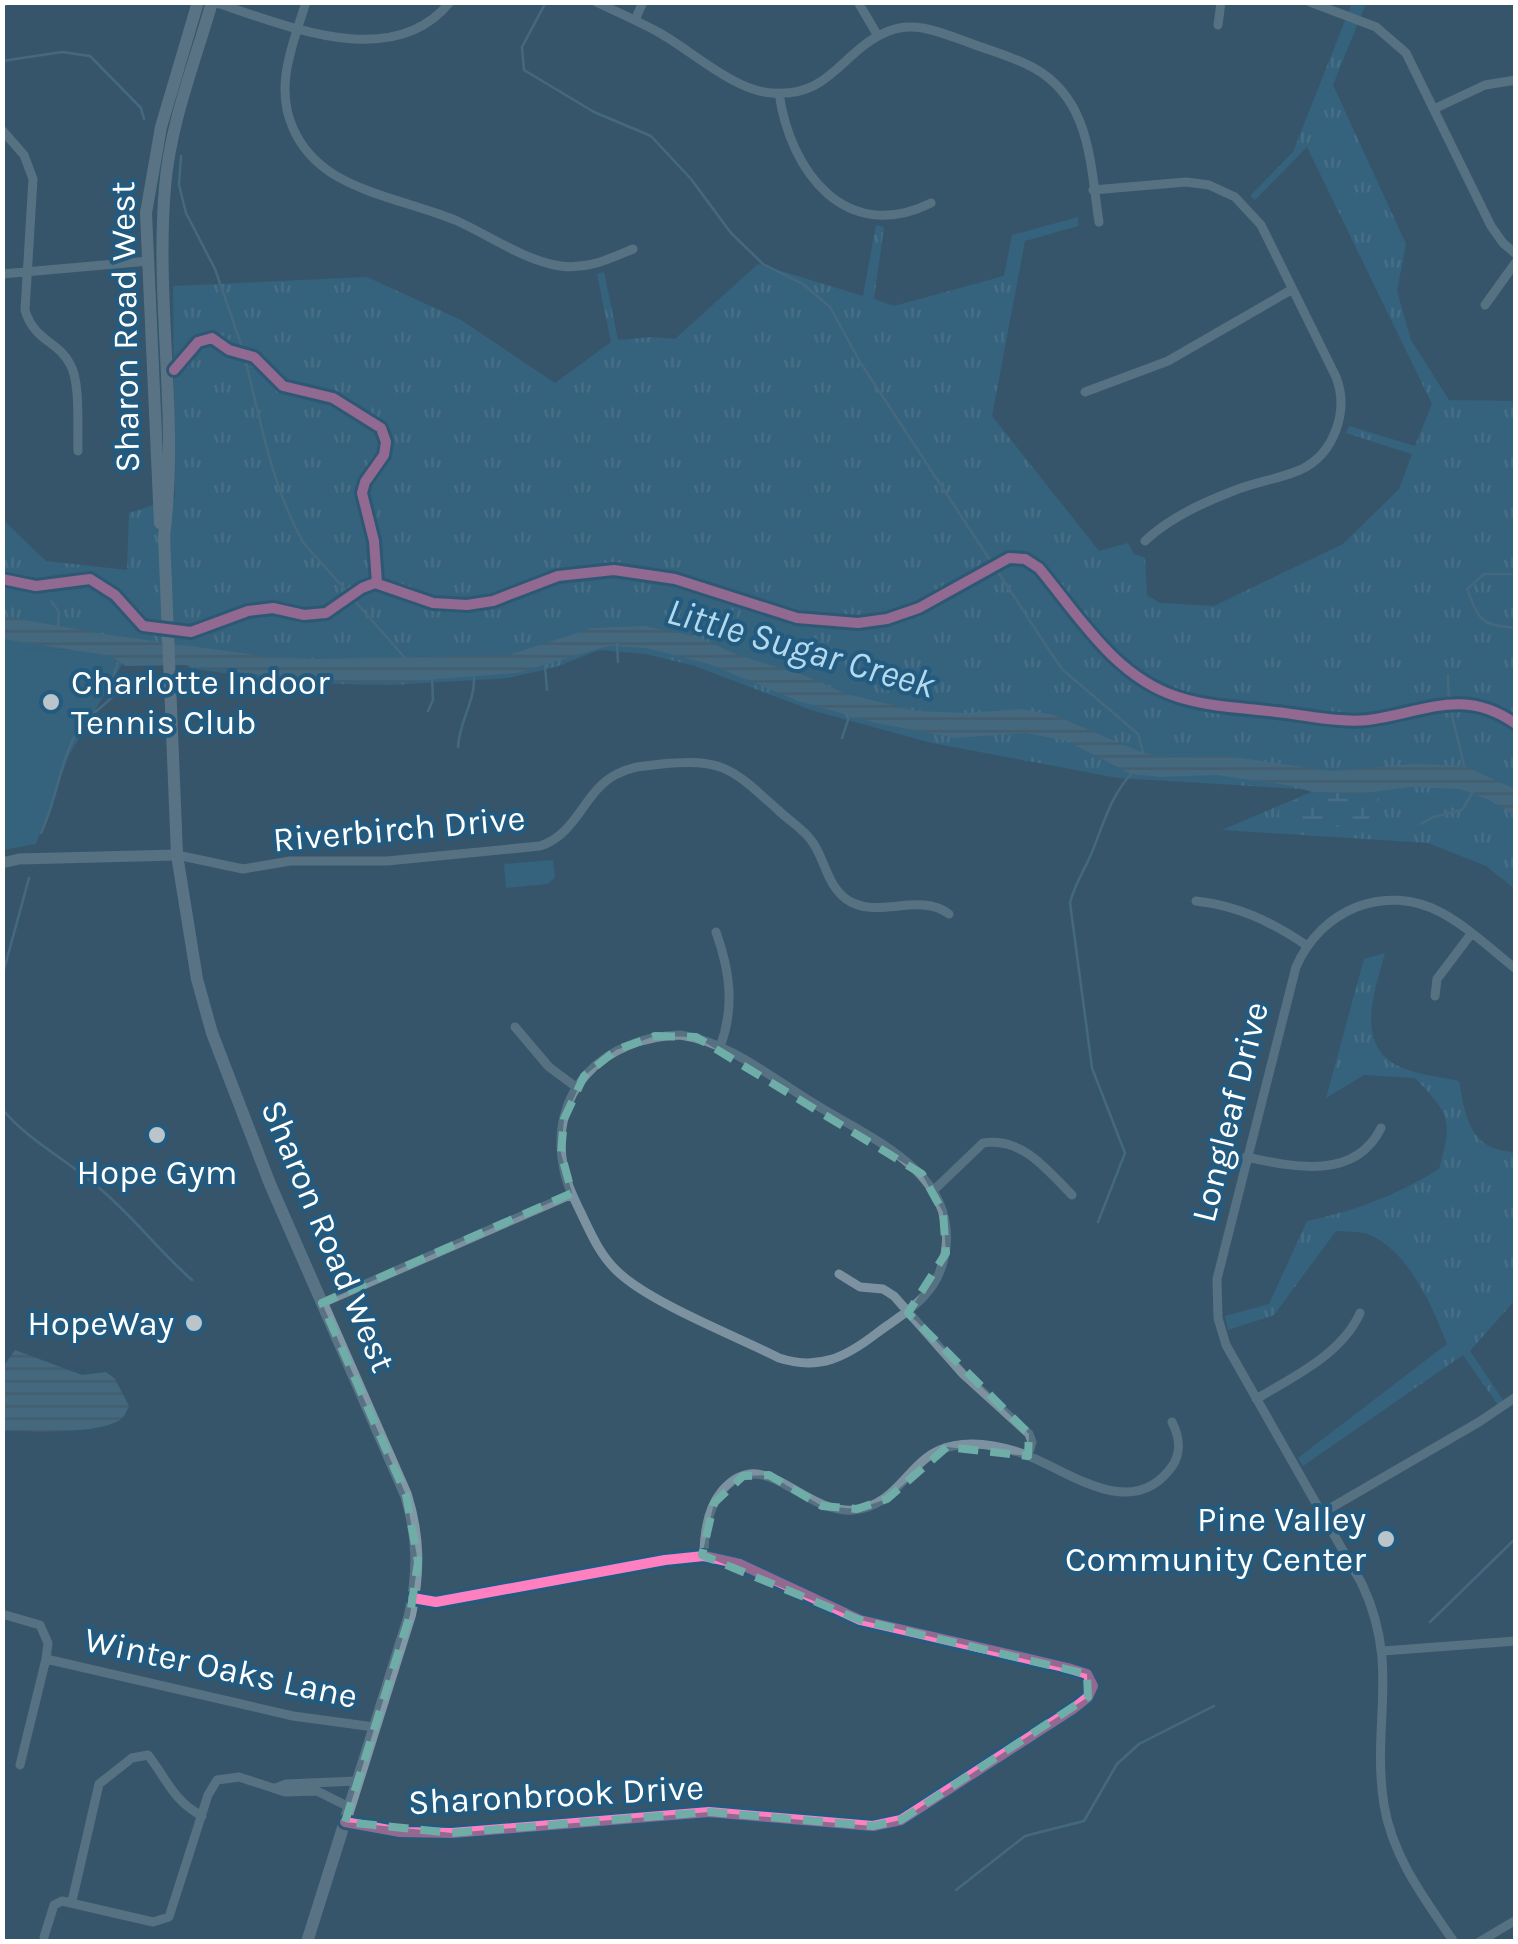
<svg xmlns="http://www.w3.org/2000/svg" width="1518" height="1944" font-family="Karla,sans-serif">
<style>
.grass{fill:url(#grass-tufts)}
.wetland{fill:url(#wetland-marsh)}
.pitch{fill:#337194}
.water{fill:url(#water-rules)}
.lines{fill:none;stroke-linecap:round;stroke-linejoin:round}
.stream{stroke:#567f97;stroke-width:2.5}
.minor{stroke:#7d92a0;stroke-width:9}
.tertiary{stroke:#7d92a0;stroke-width:11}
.secondary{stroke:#8398a6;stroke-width:12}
.cycleway-casing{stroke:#225b7f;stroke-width:16}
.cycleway{stroke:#ff80c0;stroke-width:10}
.marked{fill:none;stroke:#6fada8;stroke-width:8;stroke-dasharray:20 12;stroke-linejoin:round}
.poi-dot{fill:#b9c4cb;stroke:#225b7f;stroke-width:4}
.labels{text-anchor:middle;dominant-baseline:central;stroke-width:8;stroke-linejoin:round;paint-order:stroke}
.street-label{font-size:35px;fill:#fff;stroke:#225b7f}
.poi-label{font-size:35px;fill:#fff;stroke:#225b7f;text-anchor:end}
.water-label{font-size:38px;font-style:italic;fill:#b3d9ee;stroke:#225b7f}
</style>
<defs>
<pattern id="grass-tufts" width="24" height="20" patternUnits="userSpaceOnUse" patternTransform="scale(2.5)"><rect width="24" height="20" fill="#337194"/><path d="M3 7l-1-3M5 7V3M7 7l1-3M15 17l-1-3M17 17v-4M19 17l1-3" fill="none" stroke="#5c8da9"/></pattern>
<pattern id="wetland-marsh" width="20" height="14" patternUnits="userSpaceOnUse" patternTransform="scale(2.5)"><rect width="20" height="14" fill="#337194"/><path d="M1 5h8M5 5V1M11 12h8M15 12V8" fill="none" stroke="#5c8da9"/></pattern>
<pattern id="water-rules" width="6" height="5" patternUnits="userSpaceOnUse" patternTransform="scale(2.5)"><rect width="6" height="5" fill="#567f97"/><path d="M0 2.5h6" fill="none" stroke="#526875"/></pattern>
</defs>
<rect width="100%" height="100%" fill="#37566a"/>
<path class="grass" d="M1352,3H1366L1333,85L1406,244L1397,291L1411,340L1449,400L1515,401V889L1486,866L1428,843L1222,830L1316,790L1118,778L932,743L811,710L695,666L646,654L599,650L556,667L508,678L390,685L292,683L189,668L182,654L131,649L3,650L2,519L46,561L127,570L129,513L175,498L173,286L367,277L461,320L555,383L611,342L597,274L604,272L618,340L652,337L675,339L758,264L863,296L876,225L884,227L874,299L894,306L1004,276L1012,235L1078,217V226L1025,241L992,416L1099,551L1128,543L1134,554L1145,558L1147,595L1160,603L1214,606L1343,544L1399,489L1412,454L1346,433L1349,426L1415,446L1432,404L1307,147L1255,200L1250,196L1293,152Z
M1385,953C1376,987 1354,1042 1396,1065C1413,1074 1440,1077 1459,1081C1466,1119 1470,1150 1515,1152V1300L1470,1351L1503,1400L1498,1405L1463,1355L1303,1466L1298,1458L1447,1344C1433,1307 1408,1250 1368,1234C1359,1231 1345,1232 1336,1231L1274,1315L1228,1330L1225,1316L1269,1304L1307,1221C1355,1211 1397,1195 1439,1169C1453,1120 1450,1114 1415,1078L1364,1075L1326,1098L1364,959Z"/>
<path class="wetland" d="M1384,791L1365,825L1309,828L1279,815L1280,806L1297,799H1315L1324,793Z"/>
<path class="pitch" d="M131,649L69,755L36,844L3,850L2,650Z
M553,860L555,877L548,884L506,888L504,864Z"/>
<path class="water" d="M2,616L110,635L270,657L315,659L509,655L592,628L644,626L698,637L738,655L803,675L844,693L915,711L967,713L1021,709L1054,715L1143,753L1163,757L1227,756L1331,771L1414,764L1447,765L1467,767L1515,789V816L1489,800L1460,789L1410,787L1357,794L1312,792L1294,786L1216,775L1160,777L1131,774L1067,741L1026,733L956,738L876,723L798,701L709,664L646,648L609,646L516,673L401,682H318L184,665L125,666L111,656L3,639Z
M15,1350L82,1375L106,1372L115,1379L129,1406C127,1410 125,1416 121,1419C101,1435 29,1431 3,1431V1367Z"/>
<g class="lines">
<path class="stream" d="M546,2L522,47L524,70L594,112L651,136L691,179L731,233L763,264L803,284L830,307L860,362L1055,659L1063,670L1138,734L1143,752
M2,61L62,52L90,56L141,108L144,119
M181,156L179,185L186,213L215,269L242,347
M245,359C261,421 271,485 303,542L406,659
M1516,574H1484L1467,589C1480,622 1480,624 1516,628
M51,601L59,612L58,627
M617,644L618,662
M545,666L547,690
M1448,675C1447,708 1458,735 1464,766
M428,711L433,700L432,678
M842,738L851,711
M458,747C459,722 475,702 474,677
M1421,824L1433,817L1462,810L1474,790
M41,833C57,799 60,760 79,728C88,715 104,707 114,695L113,677L118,663
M2,977L29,878
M2,1109C31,1143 65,1158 98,1187C132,1215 158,1250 192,1280
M1098,1222L1125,1153L1092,1068L1070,903C1074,886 1082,874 1089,859C1102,830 1109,797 1132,773
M1430,1622L1516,1538
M956,1890L1025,1836L1084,1821L1117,1764L1139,1744L1214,1706"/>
<path class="minor" d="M214,2C285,25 393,73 450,2
M306,2C293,44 274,86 293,128C301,147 316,163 333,174C369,196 416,204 455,220C489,235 523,260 560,266C587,270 609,259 633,249
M596,2C617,12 638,21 658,32C691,50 734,91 772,93C832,98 842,49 889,31C916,20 944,34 970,43C991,51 1014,57 1034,68C1091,100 1090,164 1099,222
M858,2L878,36
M1310,2L1376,27L1406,53L1491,226L1503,243L1516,254
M2,3L4,2
M635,20L643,2
M1218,25L1221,2
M779,93C790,172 846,245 931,203
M1436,108L1485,85L1516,80
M2,130L24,155L33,179L25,310C34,341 57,340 70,364C81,383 77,429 78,451
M1093,190L1186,182L1209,185L1235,197L1261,225L1336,377C1349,410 1335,454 1300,470C1279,479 1255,482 1233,491C1202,503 1169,518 1145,541
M2,274L149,261
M1485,305L1516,262
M1085,392L1168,361L1291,290
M177,855L243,869L290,861H387L540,846C578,834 584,790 617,774C631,766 646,766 662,764C724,758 732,769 777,809C788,820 802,828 811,840C825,858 826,884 846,899C877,921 918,891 949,914
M1196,901C1239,906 1270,921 1306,945
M716,932C730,971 735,1007 720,1047
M1435,996L1437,979L1471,934
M515,1027L549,1067L576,1087
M680,1035C730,1042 773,1079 815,1104C869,1138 954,1170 946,1247C944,1264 937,1282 925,1295C912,1310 893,1321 877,1333C846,1357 819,1371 779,1358C736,1336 650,1303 617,1271C600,1255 591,1234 581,1213C574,1199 567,1185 564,1170C547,1091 604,1037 680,1035Z
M1246,1157C1293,1167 1355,1181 1381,1128
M934,1190L983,1143C1023,1137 1047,1170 1072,1195
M839,1274L860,1287L883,1289L894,1296L963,1374L1029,1434L1032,1442L1028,1456
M322,1303L572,1194
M1256,1399C1293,1377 1342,1354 1360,1313
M1322,1513L1479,1422L1516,1397
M704,1556C704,1533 707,1509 722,1491C764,1442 801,1514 853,1510C903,1505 908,1454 953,1446C975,1441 1000,1446 1021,1453C1067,1469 1132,1525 1173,1465C1182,1450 1179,1436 1172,1422
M2,1614L40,1625L48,1643L46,1659
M1383,1651L1516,1641
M20,1765L46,1659L293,1716L374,1727
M276,1788L286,1784L357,1781
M345,1822L400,1832L452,1833L709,1812L873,1826L901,1820L1073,1709L1088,1697L1093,1686L1087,1674L1068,1668L860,1620L740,1564L704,1556L665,1560L436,1602L413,1598
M72,1901L99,1784L132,1758L148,1755C167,1779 173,1801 202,1816
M44,1937L54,1905L62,1901L153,1922L169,1917L208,1795L217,1780L239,1777L285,1792L317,1791L349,1807
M1454,1942C1424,1898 1393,1858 1384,1805C1371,1723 1401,1667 1362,1584L1226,1345L1218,1318L1217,1279L1296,967C1321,910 1384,882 1442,913C1468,927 1492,950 1516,969
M1479,1942L1516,1920"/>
<path class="tertiary" d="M2,863L19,859L177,855"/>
<path class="secondary" d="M212,2C195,62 170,124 165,187C155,303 179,420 164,536L177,855L197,979L212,1033L270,1184L406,1495C419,1537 419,1573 410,1615L307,1942
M160,523L146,213L161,127L198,2"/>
<g class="cycleway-casing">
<path id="cycleway" d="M174,370L198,342L212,338L229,350L254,357L283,386L333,398L381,428L386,442L384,455L365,482L362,493L374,541L377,583
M2,579L36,586L90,579L115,595L143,626L191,632L248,611L273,608L304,615L326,613L362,588L375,583L433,603L467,605L493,601L558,576L614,570L675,579L797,618L858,623L887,619L919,608L1009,558L1025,559L1039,568C1079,616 1115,677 1178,697C1209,707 1244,708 1276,712C1306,715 1338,723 1368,720C1423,713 1463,686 1516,724
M345,1822L400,1832L452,1833L709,1812L873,1826L901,1820L1073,1709L1088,1697L1093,1686L1087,1674L1068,1668L860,1620L740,1564L704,1556L665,1560L436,1602L413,1598"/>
</g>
<use href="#cycleway" class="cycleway"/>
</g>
<path d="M0 0H1518V1944H0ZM655,1036L696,1037L922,1174L943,1212L946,1253L908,1313L1029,1434L1028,1456L947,1447L887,1499L857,1509L822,1506L769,1475L743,1476L714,1503L702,1555L860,1620L1087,1674L1088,1697L901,1820L873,1826L709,1812L452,1833L345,1822L410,1615L418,1562L406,1495L322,1303L572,1193L561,1153L564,1119L584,1076L616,1050Z" fill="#37566a" fill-opacity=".55" fill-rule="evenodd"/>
<path class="marked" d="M655,1036L696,1037L922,1174L943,1212L946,1253L908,1313L1029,1434L1028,1456L947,1447L887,1499L857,1509L822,1506L769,1475L743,1476L714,1503L702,1555L860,1620L1087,1674L1088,1697L901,1820L873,1826L709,1812L452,1833L345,1822L410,1615L418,1562L406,1495L322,1303L572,1193L561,1153L564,1119L584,1076L616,1050Z"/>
<g class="poi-dot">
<circle cx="51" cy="702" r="10"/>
<circle cx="157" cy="1135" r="10"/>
<circle cx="194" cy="1323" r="10"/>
<circle cx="1386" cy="1539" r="10"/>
</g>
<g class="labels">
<g class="street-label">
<text transform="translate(125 327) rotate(-91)">Sharon Road West</text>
<text transform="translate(399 829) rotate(-5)">Riverbirch Drive</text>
<text transform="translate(1230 1112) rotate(-76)">Longleaf Drive</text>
<text transform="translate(328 1236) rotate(67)">Sharon Road West</text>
<text transform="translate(221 1668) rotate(12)">Winter Oaks Lane</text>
<text transform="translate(556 1795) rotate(-3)">Sharonbrook Drive</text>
</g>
<g class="poi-label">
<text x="71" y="682" text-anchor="start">Charlotte Indoor<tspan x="71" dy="40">Tennis Club</tspan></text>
<text x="157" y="1172" text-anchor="middle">Hope Gym</text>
<text x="174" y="1323">HopeWay</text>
<text x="1366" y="1519">Pine Valley<tspan x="1366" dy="40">Community Center</tspan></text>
</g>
<g class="water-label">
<text transform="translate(801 648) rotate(16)">Little Sugar Creek</text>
</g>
</g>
<rect width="1518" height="1944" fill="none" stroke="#ffffff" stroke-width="10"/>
</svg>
